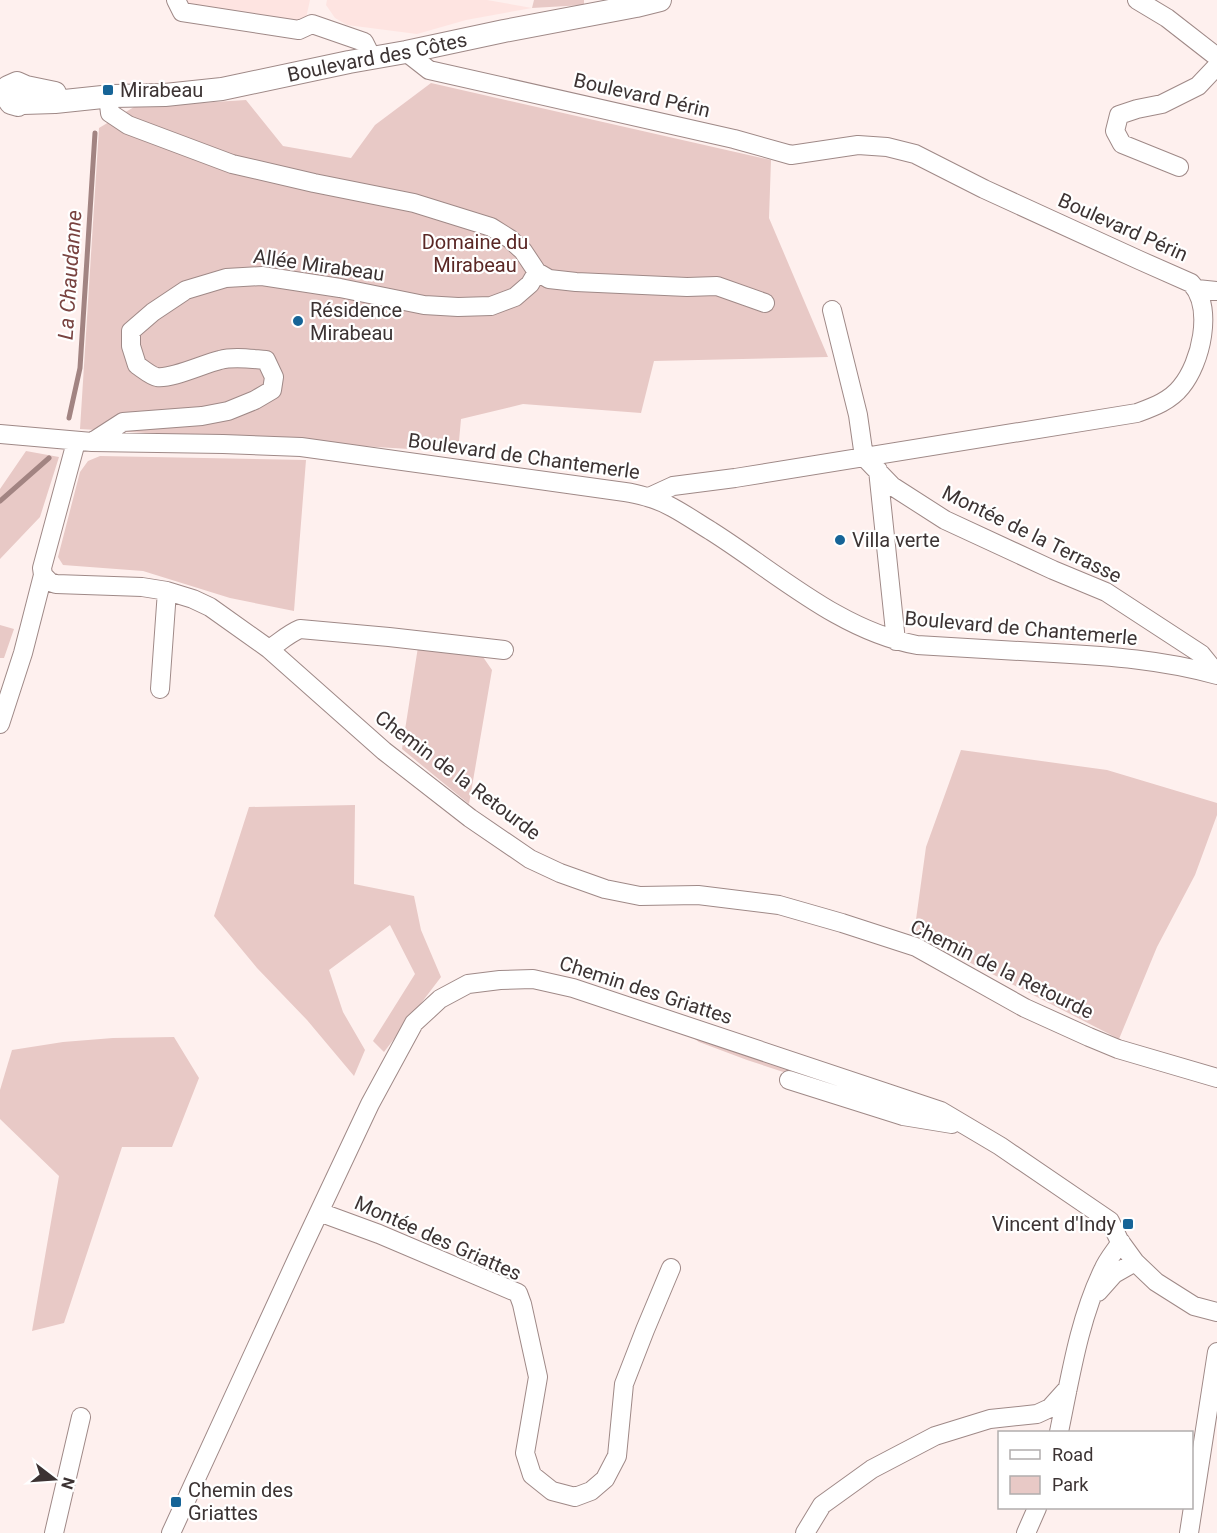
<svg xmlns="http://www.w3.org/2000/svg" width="1217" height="1533" font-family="Roboto,sans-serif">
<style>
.built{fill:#fee4e1}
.green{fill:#e8c9c6}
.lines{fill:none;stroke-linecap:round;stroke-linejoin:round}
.stream{stroke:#a28482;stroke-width:5}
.minor-casing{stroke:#9f8987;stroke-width:20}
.major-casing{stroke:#9f8987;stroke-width:24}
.minor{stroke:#fff;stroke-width:18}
.major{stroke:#fff;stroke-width:22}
.poi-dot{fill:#166497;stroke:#fff;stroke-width:2}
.labels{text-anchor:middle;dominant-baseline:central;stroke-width:4.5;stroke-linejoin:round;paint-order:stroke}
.street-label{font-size:20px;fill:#3c3333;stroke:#fff}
.poi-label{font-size:20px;fill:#3c3333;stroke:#fff;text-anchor:start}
.park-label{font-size:20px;fill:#5a2725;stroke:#fff}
.water-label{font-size:21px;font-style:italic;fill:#794340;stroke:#fff}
</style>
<rect width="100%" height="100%" fill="#fef0ee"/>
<path class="built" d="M186,0H310L304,27L186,10Z
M327,0H487L532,8L466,20L417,34L347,25L335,18L326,5Z"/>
<path class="green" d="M534,0H584V5L532,8Z
M431,83L771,160L769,218L828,357L654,361L641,413L523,404L461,419L458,452L80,429L99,128L134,107L246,100L283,146L351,158L375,125Z
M26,451L59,457L40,517L0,559V489Z
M100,456L306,460L294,611L230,598L143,571L63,565L58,557L80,472L88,461Z
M0,625L14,629L4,658H0Z
M418,647L483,657L492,670L469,804L402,749Z
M961,750L1107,770L1217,803V815L1195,875L1157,947L1119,1039L914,934L926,847Z
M355,805L354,884L414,896L421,930L441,977L384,1052L373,1041L415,974L390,925L329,970L343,1012L365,1050L354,1076L307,1020L257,968L214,916L249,807Z
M686,1033L937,1116L908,1113L747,1060L699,1042Z
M174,1037L199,1078L172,1147H122L64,1323L32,1331L59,1176L0,1119V1090L12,1050L63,1042L113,1038Z"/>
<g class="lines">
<path class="stream" d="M69,418L80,368L95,133
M0,501L49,458"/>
<g class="minor-casing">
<path id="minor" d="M176,0L182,12L299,30L312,24L364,42L372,58
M1137,0L1167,18L1217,57
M406,52L429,70L734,139L791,155L858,145L887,147L915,154L984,189L1139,260L1191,283C1214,308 1201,363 1181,387C1170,401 1153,407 1137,413L735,478L673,486L649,497
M1179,167L1122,144L1115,131L1119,115L1137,109L1162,104L1198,86L1217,66
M537,272L549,279L576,282L687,287L717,286L765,303
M1197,289L1217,291
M832,310L858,415L864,457L892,486L945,520L1053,570L1106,592L1201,654L1217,674
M0,434L92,442L223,444L301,447L625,492C632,493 640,495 647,497C670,503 691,519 711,531C776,572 840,631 917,645C963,648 1009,650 1054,653C1109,656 1164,660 1217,675
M76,442L42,568L43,575L50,582L56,584L142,587L167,591L193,599L210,607L269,649L384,751L470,818L530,859L560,873L605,889L640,896L698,895L779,905L842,923L916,947L1025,1008L1089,1037L1118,1049L1217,1078
M92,442L123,422L202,416L228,411L255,400L272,390L274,377L266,360C252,359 234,356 220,360C203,364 172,379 157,377C151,376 143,369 137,365L131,346V331L153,312L186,290L226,278L262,276L340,288L424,305L458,307L491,306L515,297L530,284L537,272L523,251L510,239L491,227L414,203L314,183L232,164L128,125L110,113L108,96
M878,470L896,641
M269,649C280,642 288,634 300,629L389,637L504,650
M160,689L167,591
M0,724L23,653L43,575
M789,1080L903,1116L952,1124
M319,1212L379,1234L518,1293L522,1304L538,1377L525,1453L532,1475L552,1491L575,1497L591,1491L605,1479L617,1456L624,1384L645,1330L671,1268
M1098,1292L1114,1274L1135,1262
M1059,1432C1070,1379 1079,1319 1103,1270C1107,1260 1115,1251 1121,1242
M54,1533L81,1417
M171,1533L297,1259L370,1104L414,1023L440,999L468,984L500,980L533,979L573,988L941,1111L1000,1146L1110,1221L1119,1240L1135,1262L1156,1282L1194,1306L1217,1312
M805,1533L822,1505L872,1469L935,1436L990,1419L1037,1414L1050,1408L1068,1388
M1026,1533L1037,1508
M1189,1533L1217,1352"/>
</g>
<g class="major-casing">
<g id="major">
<path d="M28,93L25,100L18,105L11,103L6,96L8,87L17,83L26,87L55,93"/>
<path id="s1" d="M23,103L55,102L112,96L165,95L222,89L349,62L406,52L504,31L636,6L660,0"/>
</g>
</g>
<use href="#minor" class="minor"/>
<use href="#major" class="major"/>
</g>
<g class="poi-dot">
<rect x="102" y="84" width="12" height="12" rx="3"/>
<circle cx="298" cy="321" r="6"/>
<circle cx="840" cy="540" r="6"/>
<rect x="1122" y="1218" width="12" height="12" rx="3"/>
<rect x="170" y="1496" width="12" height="12" rx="3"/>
</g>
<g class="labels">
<g class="street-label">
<text stroke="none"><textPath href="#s1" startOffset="358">Boulevard des Côtes</textPath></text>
<text transform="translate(642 95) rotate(13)">Boulevard Périn</text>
<text transform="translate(1123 227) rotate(24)">Boulevard Périn</text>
<text transform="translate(319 265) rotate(8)">Allée Mirabeau</text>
<text transform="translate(524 456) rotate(8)">Boulevard de Chantemerle</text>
<text transform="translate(1032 534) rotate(26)">Montée de la Terrasse</text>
<text transform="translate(1021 628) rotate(5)">Boulevard de Chantemerle</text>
<text transform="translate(458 775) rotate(37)">Chemin de la Retourde</text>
<text transform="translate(1002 969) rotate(26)">Chemin de la Retourde</text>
<text transform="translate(646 990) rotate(18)">Chemin des Griattes</text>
<text transform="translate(438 1238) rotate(24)">Montée des Griattes</text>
</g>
<g class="poi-label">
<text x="120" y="90">Mirabeau</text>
<text x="310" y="310">Résidence<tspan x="310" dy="23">Mirabeau</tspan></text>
<text x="852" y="540">Villa verte</text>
<text x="1116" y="1224" text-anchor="end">Vincent d'Indy</text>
<text x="188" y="1490">Chemin des<tspan x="188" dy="23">Griattes</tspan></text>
</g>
<g class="park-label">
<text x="475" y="242">Domaine du<tspan x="475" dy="23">Mirabeau</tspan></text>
</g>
<g class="water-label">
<text transform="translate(70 275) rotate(-86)">La Chaudanne</text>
</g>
</g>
<rect x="998" y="1431" width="195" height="78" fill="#ffffff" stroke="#b1adad" stroke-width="1.5"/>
<rect x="1010" y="1450" width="30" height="9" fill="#ffffff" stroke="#b1adad" stroke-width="1.5"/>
<text x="1052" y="1461" font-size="18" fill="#3c3333">Road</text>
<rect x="1010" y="1476" width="30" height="18" fill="#e8c9c6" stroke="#b1adad" stroke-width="1.5"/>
<text x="1052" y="1491" font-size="18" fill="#3c3333">Park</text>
<g transform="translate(54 1479) rotate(107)" stroke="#ffffff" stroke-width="4.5" paint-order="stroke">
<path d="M0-4.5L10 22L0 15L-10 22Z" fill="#3c3333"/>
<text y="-9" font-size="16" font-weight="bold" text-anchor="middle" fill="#3c3333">N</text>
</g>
</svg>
